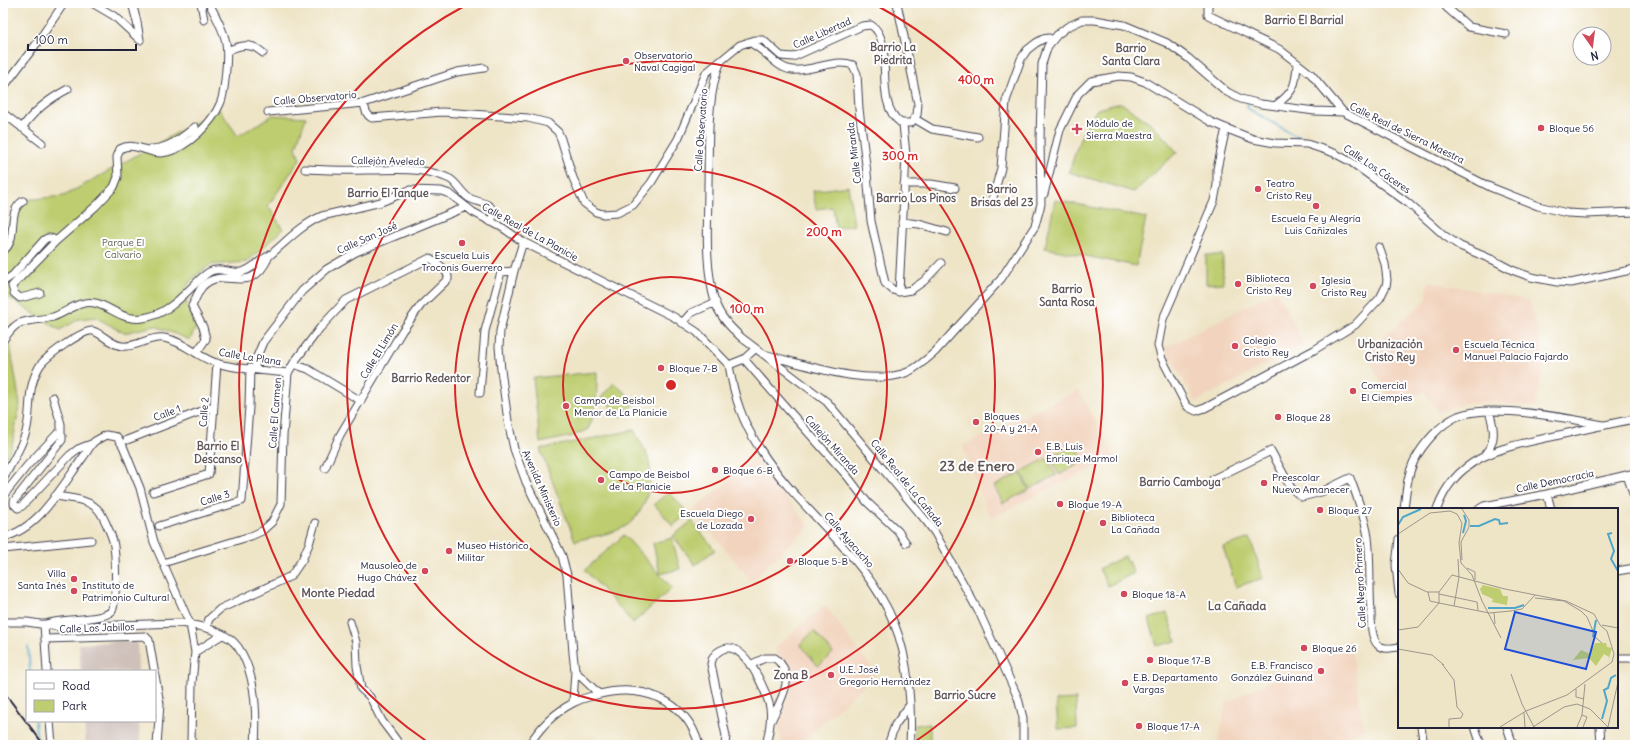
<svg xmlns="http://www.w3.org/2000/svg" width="1638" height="748" font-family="Delius,sans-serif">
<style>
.built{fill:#f2d4be}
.industrial{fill:#cfc0ba}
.green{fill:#bdcd6f;stroke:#707855}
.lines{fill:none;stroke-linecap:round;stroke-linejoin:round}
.stream{stroke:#4fa6cb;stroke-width:2}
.minor-casing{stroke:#413f50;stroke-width:9}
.minor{stroke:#fff;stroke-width:7}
.rail{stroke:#22223b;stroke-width:2}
.ring{fill:none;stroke:#d62828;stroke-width:2}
.poi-dot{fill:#d1495b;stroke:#fff;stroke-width:1.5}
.labels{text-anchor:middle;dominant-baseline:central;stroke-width:4;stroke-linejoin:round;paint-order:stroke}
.street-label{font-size:10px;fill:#22223b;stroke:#fff}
.poi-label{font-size:10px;fill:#22223b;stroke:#fff;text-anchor:start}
.park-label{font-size:10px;fill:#585e4d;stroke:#fff}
.neighbourhood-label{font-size:11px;font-weight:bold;fill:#625759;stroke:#fff}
.quarter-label{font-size:12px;font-weight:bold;fill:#625759;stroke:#fff}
.district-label{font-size:14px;font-weight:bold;fill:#625759;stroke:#fff}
.inset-river{fill:none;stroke:#4fa6cb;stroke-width:2}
.inset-road{fill:none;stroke:#9c968e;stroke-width:1}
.view{fill:#1d4ed8;fill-opacity:0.15;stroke:#1d4ed8;stroke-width:2}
.inset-edge{fill:none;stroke:#22223b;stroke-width:2}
.centre{fill:#d62828;stroke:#fff;stroke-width:2}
.ring-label{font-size:12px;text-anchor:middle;font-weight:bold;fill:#d62828;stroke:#fff;stroke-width:4;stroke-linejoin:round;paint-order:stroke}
</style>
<rect width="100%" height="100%" fill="#fff"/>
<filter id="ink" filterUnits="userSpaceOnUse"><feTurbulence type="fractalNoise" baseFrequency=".025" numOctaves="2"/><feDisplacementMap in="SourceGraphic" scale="8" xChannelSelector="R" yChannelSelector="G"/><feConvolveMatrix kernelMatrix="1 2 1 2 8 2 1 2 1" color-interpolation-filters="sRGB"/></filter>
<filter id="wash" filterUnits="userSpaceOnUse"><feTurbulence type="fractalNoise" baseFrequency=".012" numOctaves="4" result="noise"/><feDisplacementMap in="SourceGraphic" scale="16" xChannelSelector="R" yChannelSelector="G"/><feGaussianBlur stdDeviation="0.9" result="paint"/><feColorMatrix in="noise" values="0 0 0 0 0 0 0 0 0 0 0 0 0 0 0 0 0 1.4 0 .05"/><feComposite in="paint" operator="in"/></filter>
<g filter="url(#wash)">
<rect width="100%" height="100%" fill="#eee4c6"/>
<path class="built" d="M1428,281L1530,301L1544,361L1535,407L1487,402L1463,404L1439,412L1424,391L1394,406L1365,353L1427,299Z
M1276,291L1304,344L1196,402L1165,348Z
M1078,390L1115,458L990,518L963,446Z
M754,458L809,526L751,581L693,511Z
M825,605L876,674L798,745H783L778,727L790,692L788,676L775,648Z
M1350,640L1364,729L1330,745H1217L1227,703Z"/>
<path class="industrial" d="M137,640L138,671H81L79,644Z
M84,721H139L140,745H86Z"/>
<path class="green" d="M1121,103L1153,125L1177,152L1134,192L1069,172L1080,138L1097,109Z
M219,109L238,136L273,115L306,117L296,147L300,159L268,206L283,229L247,262L210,265L193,278L186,288L187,305L196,327L190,340L155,326L124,333L95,317L79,319L60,330L3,294V233L24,200L64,196Z
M848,186L854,225L836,228L833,207L816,209L813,191Z
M1055,200L1146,218L1136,266L1045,248Z
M1206,255H1223V283L1206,284Z
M3,303L20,404L12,446L3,463Z
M597,372C597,392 597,411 588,429L573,436L540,443L533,378Z
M614,383L635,402L622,417L601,397Z
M634,430C638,439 645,448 648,458C655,482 645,519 620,529C606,535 590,537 575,541L540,449Z
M1075,444L1084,461L1059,475L1050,457Z
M1047,458L1056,475L1030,489L1021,472Z
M1020,473L1029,490L1003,503L994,486Z
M669,492L688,513L673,526L654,504Z
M692,521L715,550L695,565L673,536Z
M624,535L672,588L633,623L585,570Z
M672,538L680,569L660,574L653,543Z
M1250,538L1263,578L1236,587L1223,547Z
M1125,556L1134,573L1108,586L1099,569Z
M1167,613L1176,641L1157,646L1149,619Z
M814,631L833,653L818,666L800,644Z
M1076,699L1077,728L1058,729L1056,700Z
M930,724V745H915L914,725Z"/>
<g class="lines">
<path class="stream" d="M1248,102L1247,108L1294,135L1318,144
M28,647L30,671
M35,721L37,745"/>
</g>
</g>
<g filter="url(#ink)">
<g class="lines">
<g class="minor-casing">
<path id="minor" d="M92,3L114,16L140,40
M132,3L137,22L140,40
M201,3L204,20
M1208,3V15L1279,49L1311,74L1343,112
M1444,3L1446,7L1469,27L1506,34
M748,42C765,48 775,68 792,70C812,72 834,58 853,65L857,74L859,109L867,173L871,221L885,283L893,290L899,292L911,290L924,281L941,263
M227,51C240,45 251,42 263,53
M721,61C706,94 709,148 708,184C708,223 704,264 715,302C720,317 731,328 742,338L827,402L927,522L935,533L980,614L1018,698L1023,718V745
M3,88L37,43L64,3
M364,103C365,109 366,115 372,118L442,112L528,118L548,123L558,132L561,139L573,178L584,203L596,212L603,214L617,213L633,205L651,183L678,139L706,73L740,45L755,40H763L781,56L793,57L862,26L871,25C897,41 871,103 901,123H911L917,115L918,104L897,3
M1276,105C1294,92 1296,85 1297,63
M268,112L364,103L457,72L484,68
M3,113L42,143
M915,119L932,129L978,137
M22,128C34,110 49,99 68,89
M1226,128L1217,169V185L1214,201L1163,319L1158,346L1162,359L1185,403L1188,407L1196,411L1205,408L1314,350L1355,325L1380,298L1386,286L1387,280L1385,264L1379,247
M150,149C168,149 182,138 195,127
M305,169C325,170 345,171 366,170C395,170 423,166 450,179C458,184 461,193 469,198C481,204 499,202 491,222
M904,184H931L955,188
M1044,194L1060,130L1078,94L1091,81L1119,76L1131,77L1145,82L1211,122L1235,132L1253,139L1275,143L1307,144L1334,153L1351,162L1408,203L1445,236L1460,246L1493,260L1512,270L1531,277L1557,282L1571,283L1635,269
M992,201L1001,168L1006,101L1021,59L1027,50L1036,43L1043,39L1049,38L1052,40
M902,222L919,224L947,232
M523,242L514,271L500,331L499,347L501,370L508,421L514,449L526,482L562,556L567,575L573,653L575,671L573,702
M3,251C20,238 5,213 23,201
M3,282L13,275L44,240C49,236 52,238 56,241
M899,292L906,155L903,124
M40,293L20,298L14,293L12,286L56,241L96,206L114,187L118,177L117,157L120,149C136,140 151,157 167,152C188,147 212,123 220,104C225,94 228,54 226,43C224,30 215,15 209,3
M682,323L691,313L716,302
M3,340C8,334 12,326 20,323C30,319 42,320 53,317C68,312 78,300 95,303C112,307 122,321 143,318C165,315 180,299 195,284C199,280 203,276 209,272C219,266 230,274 241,272C252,271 259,259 269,256C286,242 301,225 322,216L381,202L410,190L441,191L450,194L473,212L503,228L523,242L674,317L697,332L729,365
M196,353L206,339L203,327L192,306C195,300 198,292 202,287C224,263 250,300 269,256
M763,354C804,364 868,388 908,372C918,367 926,360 935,352L1001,279L1035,226L1041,204L1040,139L1042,64L1048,46L1057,35L1067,27L1082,20H1095L1124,25L1167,43L1188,58L1227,92L1241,99L1261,104L1315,111L1343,112L1490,187L1538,206L1567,213L1586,214L1635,212
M744,359L790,412L848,477L867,502L898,531L906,543
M293,364L308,369L361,401
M729,365C734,396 742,422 760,449C799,511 866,554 894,623C909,659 912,707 910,745
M729,365L744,359L755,349
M255,369L256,359L263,342L302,291L327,269L356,252L466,207
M480,393L485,331L501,272L514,271
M53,397L61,424V435
M127,440L214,406
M1485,454C1497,441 1494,427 1489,411
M1627,475L1635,500
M3,479C11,464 21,448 26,432C32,410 26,390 39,367C44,358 83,329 93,331C103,334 111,345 122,346C136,348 149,336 164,338C183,341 198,357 216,363C235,369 267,371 288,373
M1213,479L1271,451L1291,488L1302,497L1321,492L1350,478C1357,497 1365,517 1368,537C1371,562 1369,588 1371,613C1371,623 1371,638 1378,645C1383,650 1393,648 1399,647
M153,492L209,474L217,363
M1547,494L1551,509
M3,496L27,466L57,434H59L62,436V440L14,501V504L18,508L22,506L70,455L78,449L91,444
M1404,509C1406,493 1407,476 1414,461C1423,444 1440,424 1458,416C1490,403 1568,418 1603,425
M1437,509C1456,454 1506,447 1555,436C1581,430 1608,424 1635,419
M1479,509L1484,506L1547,494L1635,473
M159,526L242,501L249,407L250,368
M3,537C39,530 64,483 84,456C88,451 90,445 95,441L106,435L117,437L123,446L140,488L154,542L190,624L195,652L192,683L191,745
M1399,539L1396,565L1399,594
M3,549L91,540
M163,563L251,536L262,531L272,522L281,504L283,436L288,373L295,361L320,328L346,300L430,258C437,263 449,270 448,279L421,305L402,331L340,435L325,468
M1617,571L1635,568
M3,622H27L60,627L179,623C198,625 226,630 238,647C256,673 257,714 255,745
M350,622L356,642L357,666L361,689L370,697L382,721L400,745
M44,624L47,671
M46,624C65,617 99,622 112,611C117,601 116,553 113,541C111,534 104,518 100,512C91,499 69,498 55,496
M206,628L209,619L220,609L291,576L302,560L309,544L315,523
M45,639L145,636L149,640L160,704L157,745
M195,652L222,635
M1617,658H1635
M750,665L765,658H775C798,676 780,701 771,721
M575,671L599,694
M50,721L52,745
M1421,727L1424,745
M1475,727L1481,745
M1507,727L1513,745
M1600,727L1601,745
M529,745C540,727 554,713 573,703C580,699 588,697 596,695C640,683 686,698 699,745
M725,745L726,736L711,664C712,657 715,653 721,650C743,637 767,691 770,708C772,720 769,733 766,745
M888,745L895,725L909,706"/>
</g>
<use href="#minor" class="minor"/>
<path class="rail" d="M3,691L44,745"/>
</g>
</g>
<g class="ring">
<circle cx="671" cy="385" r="108"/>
<circle cx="671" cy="385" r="216"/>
<circle cx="671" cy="385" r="324"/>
<path d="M429 743A432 432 0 0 1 468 4M874 4A432 432 0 0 1 913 743"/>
</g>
<g class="poi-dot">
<circle cx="626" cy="61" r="4"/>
<circle cx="1541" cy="128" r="4"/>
<path d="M1075 123h4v4h4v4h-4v4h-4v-4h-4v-4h4z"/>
<circle cx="1258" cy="189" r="4"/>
<circle cx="1316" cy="206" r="4"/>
<circle cx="462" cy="243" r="4"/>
<circle cx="1238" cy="284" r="4"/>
<circle cx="1313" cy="286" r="4"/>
<circle cx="1235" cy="346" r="4"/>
<circle cx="1456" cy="350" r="4"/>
<circle cx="661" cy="368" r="4"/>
<circle cx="1353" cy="391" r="4"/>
<circle cx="566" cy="406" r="4"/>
<circle cx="1278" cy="417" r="4"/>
<circle cx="976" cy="422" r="4"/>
<circle cx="1038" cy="452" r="4"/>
<circle cx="715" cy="470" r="4"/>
<circle cx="601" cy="480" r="4"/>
<circle cx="1264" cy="483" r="4"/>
<circle cx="1060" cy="504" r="4"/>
<circle cx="1320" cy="510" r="4"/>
<circle cx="751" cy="519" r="4"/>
<circle cx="1103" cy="523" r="4"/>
<circle cx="449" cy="551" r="4"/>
<circle cx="790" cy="561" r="4"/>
<circle cx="425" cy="571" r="4"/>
<circle cx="74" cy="579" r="4"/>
<circle cx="74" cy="591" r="4"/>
<circle cx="1124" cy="594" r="4"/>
<circle cx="1304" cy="648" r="4"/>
<circle cx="1150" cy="660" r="4"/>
<circle cx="1321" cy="671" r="4"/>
<circle cx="831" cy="675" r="4"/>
<circle cx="1125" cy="683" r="4"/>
<circle cx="1139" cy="726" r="4"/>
</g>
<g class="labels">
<g class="street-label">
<text transform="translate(822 33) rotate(-24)">Calle Libertad</text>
<text transform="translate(315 98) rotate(-5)">Calle Observatorio</text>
<text transform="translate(701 130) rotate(-86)">Calle Observatorio</text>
<text transform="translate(1407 133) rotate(26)">Calle Real de Sierra Maestra</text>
<text transform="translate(854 153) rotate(-97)">Calle Miranda</text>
<text transform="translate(388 161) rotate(1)">Callejón Aveledo</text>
<text transform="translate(1377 169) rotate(34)">Calle Los Cáceres</text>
<text transform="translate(530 232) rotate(29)">Calle Real de La Planicie</text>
<text transform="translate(367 238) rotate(-24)">Calle San José</text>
<text transform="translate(379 351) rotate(-59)">Calle El Limón</text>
<text transform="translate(250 357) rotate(9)">Calle La Plana</text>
<text transform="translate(204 412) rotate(-86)">Calle 2</text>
<text transform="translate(167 413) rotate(-21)">Calle 1</text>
<text transform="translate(275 413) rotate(-86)">Calle El Carmen</text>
<text transform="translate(832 445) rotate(48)">Callejón Miranda</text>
<text transform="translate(1555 481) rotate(-12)">Calle Democracia</text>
<text transform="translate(907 483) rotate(51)">Calle Real de La Cañada</text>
<text transform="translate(542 488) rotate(66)">Avenida Ministerio</text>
<text transform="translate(215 498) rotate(-17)">Calle 3</text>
<text transform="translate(849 540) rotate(49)">Calle Ayacucho</text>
<text transform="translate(1360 583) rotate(-93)">Calle Negro Primero</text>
<text transform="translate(97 628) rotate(-2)">Calle Los Jabillos</text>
</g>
<g class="poi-label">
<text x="634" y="55">Observatorio<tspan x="634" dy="12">Naval Cagigal</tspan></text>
<text x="1086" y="123">Módulo de<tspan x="1086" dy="12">Sierra Maestra</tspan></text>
<text x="1549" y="128">Bloque 56</text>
<text x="1266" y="183">Teatro<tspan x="1266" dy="12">Cristo Rey</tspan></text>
<text x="1316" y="218" text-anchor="middle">Escuela Fe y Alegría<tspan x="1316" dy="12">Luis Cañizales</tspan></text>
<text x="462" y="255" text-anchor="middle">Escuela Luis<tspan x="462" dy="12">Troconis Guerrero</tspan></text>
<text x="1246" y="278">Biblioteca<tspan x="1246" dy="12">Cristo Rey</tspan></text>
<text x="1321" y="280">Iglesia<tspan x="1321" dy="12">Cristo Rey</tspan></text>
<text x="1243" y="340">Colegio<tspan x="1243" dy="12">Cristo Rey</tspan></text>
<text x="1464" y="344">Escuela Técnica<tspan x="1464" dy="12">Manuel Palacio Fajardo</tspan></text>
<text x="669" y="368">Bloque 7-B</text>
<text x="1361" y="385">Comercial<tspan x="1361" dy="12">El Ciempies</tspan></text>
<text x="574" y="400">Campo de Beisbol<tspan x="574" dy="12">Menor de La Planicie</tspan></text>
<text x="984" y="416">Bloques<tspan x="984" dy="12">20-A y 21-A</tspan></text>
<text x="1286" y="417">Bloque 28</text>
<text x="1046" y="446">E.B. Luis<tspan x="1046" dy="12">Enrique Marmol</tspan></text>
<text x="723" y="470">Bloque 6-B</text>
<text x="609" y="474">Campo de Beisbol<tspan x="609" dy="12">de La Planicie</tspan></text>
<text x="1272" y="477">Preescolar<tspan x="1272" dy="12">Nuevo Amanecer</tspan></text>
<text x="1068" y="504">Bloque 19-A</text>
<text x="1328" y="510">Bloque 27</text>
<text x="743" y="513" text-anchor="end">Escuela Diego<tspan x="743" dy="12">de Lozada</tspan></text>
<text x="1111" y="517">Biblioteca<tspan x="1111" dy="12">La Cañada</tspan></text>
<text x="457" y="545">Museo Histórico<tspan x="457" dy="12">Militar</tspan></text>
<text x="798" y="561">Bloque 5-B</text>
<text x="417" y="565" text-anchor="end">Mausoleo de<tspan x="417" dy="12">Hugo Chávez</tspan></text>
<text x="66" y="573" text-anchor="end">Villa<tspan x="66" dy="12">Santa Inés</tspan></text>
<text x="82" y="585">Instituto de<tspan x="82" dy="12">Patrimonio Cultural</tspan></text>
<text x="1132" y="594">Bloque 18-A</text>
<text x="1312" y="648">Bloque 26</text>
<text x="1158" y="660">Bloque 17-B</text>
<text x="1313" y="665" text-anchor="end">E.B. Francisco<tspan x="1313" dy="12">González Guinand</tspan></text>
<text x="839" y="669">U.E. José<tspan x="839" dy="12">Gregorio Hernández</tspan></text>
<text x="1133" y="677">E.B. Departamento<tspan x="1133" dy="12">Vargas</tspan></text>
<text x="1147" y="726">Bloque 17-A</text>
</g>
<g class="park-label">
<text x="123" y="242">Parque El<tspan x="123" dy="12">Calvario</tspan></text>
</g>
<g class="neighbourhood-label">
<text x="1304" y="20">Barrio El Barrial</text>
<text x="893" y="47">Barrio La<tspan x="893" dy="13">Piedrita</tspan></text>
<text x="1131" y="48">Barrio<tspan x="1131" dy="13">Santa Clara</tspan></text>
<text x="1002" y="189">Barrio<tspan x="1002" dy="13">Brisas del 23</tspan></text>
<text x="388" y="193">Barrio El Tanque</text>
<text x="916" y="198">Barrio Los Pinos</text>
<text x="1067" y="289">Barrio<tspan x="1067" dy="13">Santa Rosa</tspan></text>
<text x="1390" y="344">Urbanización<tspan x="1390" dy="13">Cristo Rey</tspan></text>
<text x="431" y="378">Barrio Redentor</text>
<text x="218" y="446">Barrio El<tspan x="218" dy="13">Descanso</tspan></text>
<text x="1180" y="482">Barrio Camboya</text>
<text x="791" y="675">Zona B</text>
<text x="965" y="695">Barrio Sucre</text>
</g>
<g class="quarter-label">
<text x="338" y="592">Monte Piedad</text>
<text x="1237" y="605">La Cañada</text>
</g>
<g class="district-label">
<text x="977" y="466">23 de Enero</text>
</g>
</g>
<g transform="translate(1398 508)">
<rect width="220" height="220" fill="#eee4c6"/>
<path d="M85,77L102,81L105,88H110L109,97L94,94L95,91L84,86L82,81ZM197,135H208L209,139L214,140L210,154L211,149L206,146L198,158L191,150L175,152L183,142L192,146Z" fill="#bdcd6f"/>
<path class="inset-river" d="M0,17L5,9L23,1M72,18H81L97,11L101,12L102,16L110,15M65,25L68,13L66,7M214,25L210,26L216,43L213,51L220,63M90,100H117L126,97M195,129L198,112M204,211L209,193L206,182L210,180L213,170L218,167"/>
<path class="inset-road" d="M0,26L32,5L52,3L59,6L64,15L61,35L63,55L74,67L84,93L103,130M60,51L61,69M64,52L63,34L71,19V12L64,1M69,60L77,64V72M0,61L10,75L29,84H41M30,84L32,93L41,95M41,86L79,94L80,102M137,90L166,93L183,103L189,109L198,130L204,135M41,95V84L54,67L107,81L168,93L196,106L202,117L209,123L216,146L214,154L169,187L128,203L102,219M56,98L91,105L113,103L124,101L137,87M96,104L97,116M204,117L220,120M0,122L20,119L41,95L56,98L61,69M0,141L34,147L46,157M44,156L56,172L59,199L65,206L63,210L51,211V219M113,166L124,196L136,219M178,181V189L186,191M126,205L127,219M184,207L189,209L185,219M135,219L166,199L179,196L192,201L210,219M179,219L184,207L187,176M210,219L220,174"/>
<path class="view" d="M117,104L198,124L188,161L107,141Z"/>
<rect width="220" height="220" class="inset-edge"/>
</g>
<circle cx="671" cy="385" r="6" class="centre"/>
<g class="ring-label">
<text x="976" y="84">400 m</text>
<text x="900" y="160">300 m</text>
<text x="824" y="236">200 m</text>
<text x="747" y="313">100 m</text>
</g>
<rect width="1638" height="748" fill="none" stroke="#fff" stroke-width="16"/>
<rect x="26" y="670" width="130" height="52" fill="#ffffff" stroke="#a7a7b1"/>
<rect x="34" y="683" width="20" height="6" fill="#ffffff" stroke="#a7a7b1"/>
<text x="62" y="690" font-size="12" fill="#22223b">Road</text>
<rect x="34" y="700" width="20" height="12" fill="#bdcd6f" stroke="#a7a7b1"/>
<text x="62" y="710" font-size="12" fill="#22223b">Park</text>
<g transform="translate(1592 46) rotate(166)"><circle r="19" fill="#ffffff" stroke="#a7a7b1"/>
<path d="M0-3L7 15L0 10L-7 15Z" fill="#d1495b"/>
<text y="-6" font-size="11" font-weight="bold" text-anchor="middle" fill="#22223b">N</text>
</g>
<path d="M28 44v6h108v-6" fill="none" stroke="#22223b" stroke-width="2"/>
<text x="34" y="44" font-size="12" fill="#22223b" stroke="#ffffff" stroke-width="3" paint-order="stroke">100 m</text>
</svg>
